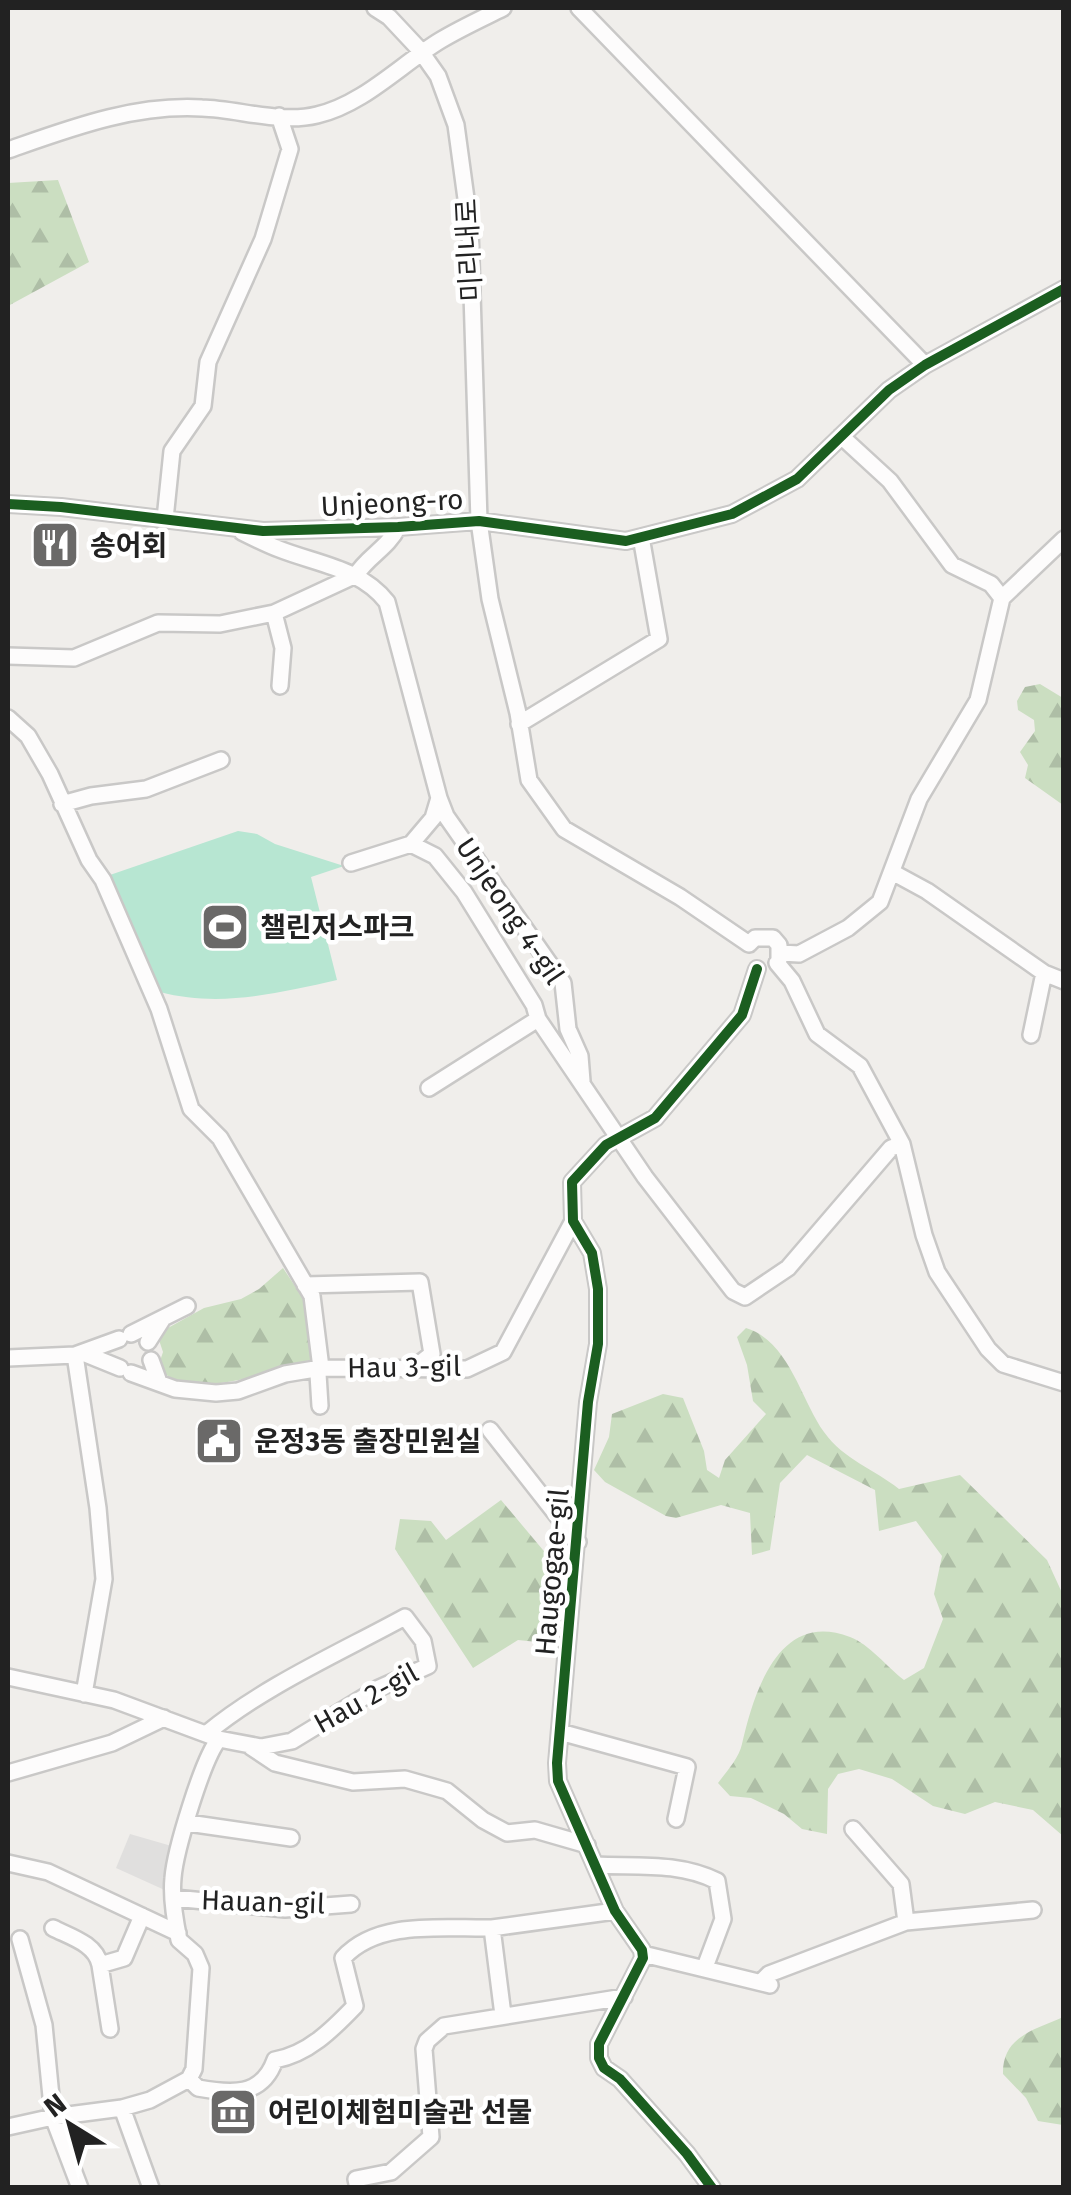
<svg xmlns="http://www.w3.org/2000/svg" width="1071" height="2195" font-family="'Fira Sans','Noto Sans KR',sans-serif">
<style>
.forest{fill:url(#forest-firs)}
.pitch{fill:#b7e6d2}
.parking{fill:#e0dfde}
.lines{fill:none;stroke-linecap:round;stroke-linejoin:round}
.minor-casing{stroke:#c9c8c7;stroke-width:20}
.minor{stroke:#fdfcfc;stroke-width:15}
.cycleway-casing{stroke:#fff;stroke-width:16}
.cycleway{stroke:#1b5e20;stroke-width:10}
.labels{text-anchor:middle;dominant-baseline:central;stroke-width:9;stroke-linejoin:round;paint-order:stroke}
.street-label{font-size:28px;fill:#222;stroke:#fff}
.poi-label{font-size:28px;font-weight:bold;fill:#222;stroke:#fff;text-anchor:start}
</style>
<defs>
<pattern id="forest-firs" width="22" height="20" patternUnits="userSpaceOnUse" patternTransform="scale(2.5)"><rect width="22" height="20" fill="#cbdec1"/><path d="M5 1l3.5 6h-7zM16 11l3.5 6h-7z" fill="#aebea6"/></pattern>
</defs>
<rect width="100%" height="100%" fill="#f0eeeb"/>
<path class="forest" d="M58,180L89,262L8,306V183Z
M1040,684L1063,698V805L1025,778L1028,765L1020,752L1035,731L1034,720L1018,710L1017,701L1025,687Z
M283,1268L307,1304L313,1359C275,1370 187,1405 158,1367L163,1352L157,1334L204,1308L241,1299L259,1289Z
M746,1328C789,1341 801,1400 824,1432C844,1460 874,1469 899,1489L960,1475L1047,1560L1063,1595V1836L1033,1810L995,1802L965,1814L933,1806L892,1779L859,1769L838,1774L828,1789L827,1834L802,1829L784,1814L751,1798L730,1796L718,1783C727,1771 739,1758 742,1744C754,1692 779,1609 850,1637C869,1644 887,1667 904,1680L924,1668L943,1619L934,1594L942,1556L916,1521L879,1531L875,1490L807,1455L780,1483L770,1550L752,1555L750,1513L721,1505L676,1518L666,1516L605,1482L594,1470L609,1437L612,1414L663,1394L683,1398L704,1451L707,1470L719,1478L725,1460L766,1414L753,1401L747,1365L737,1337Z
M501,1500L564,1575L556,1644L518,1640L473,1668L395,1549L400,1519L431,1521L446,1540Z
M1063,2017V2125L1038,2121L1026,2098L1003,2074C1002,2036 1035,2030 1063,2017Z"/>
<path class="pitch" d="M238,831L257,834L275,844L344,866L311,877L337,980C279,993 220,1008 160,992L148,977L107,876Z"/>
<path class="parking" d="M130,1834L175,1847L169,1892L116,1868Z"/>
<g class="lines">
<g class="minor-casing">
<path id="minor" d="M375,8L389,17L419,49L438,76L456,125L470,228L479,521L490,599L518,713L529,780L564,829L680,897L749,944
M579,8L925,365
M8,150C71,128 134,104 202,108C238,109 281,124 317,115C364,104 401,64 441,40C461,28 483,18 503,8
M8,504L61,507L263,531L398,527L479,521L626,541L732,514L797,479L889,390L925,365L1064,289
M165,519L172,451L203,406L208,362L263,239L290,149L279,116
M242,532C254,538 266,544 279,549C317,564 360,568 387,602L439,798L433,818L411,844
M1002,598L1064,539
M8,656L74,658L158,623L220,624L274,613
M280,686L283,648L274,613L356,575C368,556 388,548 398,527
M8,718L28,736L50,774L89,860L103,880L159,1009L191,1109L220,1138L312,1296L321,1368L318,1374L320,1406
M519,724L659,639L641,537
M439,798L446,816L563,983L568,1029L580,1056L582,1081
M62,804L91,796L146,789L221,760
M351,863L411,844L435,856L464,892L534,1005L538,1019L645,1177L733,1291L745,1297L788,1268L891,1148L902,1144
M892,872L927,891L1044,973L1064,981
M749,944L755,938H773L779,945V960
M781,953L799,954L848,928L880,902L919,799L978,700L1002,598L991,584L952,565L890,481L841,436
M777,963L792,981L817,1034L860,1066L902,1144L924,1235L937,1272L988,1349L1003,1364L1064,1383
M1031,1035L1044,973
M429,1088L538,1019
M305,1285L420,1282L432,1354L414,1368
M131,1334L187,1306
M148,1342L162,1320
M83,1353L120,1368
M75,1355L98,1508L104,1579L84,1694
M8,1358L75,1355L119,1339
M151,1360L159,1382
M131,1373L175,1389L216,1393L238,1391L285,1374L321,1368L467,1369L503,1352L573,1221
M490,1430L578,1542
M8,1677L114,1700L219,1739L261,1747L292,1741L379,1688L428,1666L423,1641L405,1617C339,1653 264,1686 206,1734
M560,1732L687,1767L676,1819
M219,1739C203,1758 175,1851 173,1878C171,1898 175,1921 179,1940L195,1954L201,1968L194,2069L189,2079L198,2088C231,2094 262,2097 275,2060C308,2054 332,2030 355,2006L343,1958C378,1919 445,1929 492,1928
M251,1747L275,1763L353,1782L405,1779L447,1791L483,1820L507,1833L535,1830L587,1845
M8,1773L112,1743L164,1718
M188,1823L291,1838
M853,1829L901,1884L906,1922
M8,1863L48,1872L178,1933
M596,1865C637,1867 679,1862 717,1881L723,1919L705,1967
M174,1898L285,1909L351,1904
M53,1928C71,1937 96,1944 100,1965
M20,1939L44,2025L53,2117L80,2188
M643,1954L770,1985
M761,1982L769,1974L906,1922L1033,1910
M503,2015L492,1928L615,1911
M110,2029L100,1965L124,1958L142,1916
M122,2108L151,2188
M8,2127L53,2117L122,2108L150,2100L189,2079
M358,2188L356,2179L391,2172L431,2137L424,2049L427,2041L444,2026L624,1997
M712,2188L687,2154L620,2079L604,2068L599,2058V2044L643,1958L642,1950L615,1911L558,1781L557,1763L588,1402L598,1344V1289L592,1253L573,1221L572,1182L606,1145L655,1118L742,1015L757,969"/>
</g>
<use href="#minor" class="minor"/>
<g class="cycleway-casing">
<path id="cycleway" d="M8,504L61,507L263,531L398,527L479,521L626,541L732,514L797,479L889,390L925,365L1064,289
M712,2188L687,2154L620,2079L604,2068L599,2058V2044L643,1958L642,1950L615,1911L558,1781L557,1763L588,1402L598,1344V1289L592,1253L573,1221L572,1182L606,1145L655,1118L742,1015L757,969"/>
</g>
<use href="#cycleway" class="cycleway"/>
</g>
<defs>
<g id="restaurant-square" transform="scale(2.5)"><rect x="-9" y="-9" width="18" height="18" rx="4" fill="#6a6968" stroke="#fff"/><path d="M-5-6h1v4h1v-4h1v4h1v-4h1v5L-1.5 .5V6h-2V.5L-5-1ZM5-6V6H3V1.5H1.5Q1.5-4 5-6Z" fill="#fff"/></g>
<g id="stadium-square" transform="scale(2.5)"><rect x="-9" y="-9" width="18" height="18" rx="4" fill="#6a6968" stroke="#fff"/><path d="M0-5a6.5 5 0 1 0 0 10a6.5 5 0 1 0 0-10ZM-3.5-1.8h7v3.6h-7Z" fill="#fff"/></g>
<g id="civic-square" transform="scale(2.5)"><rect x="-9" y="-9" width="18" height="18" rx="4" fill="#6a6968" stroke="#fff"/><path d="M-.6-6.5H3V-4.5H.6V-3L4-1V1h2V6H-6V1h2V-1L-.6-3ZM-1.2 2.5V6h2.4V2.5Z" fill="#fff"/></g>
<g id="museum-square" transform="scale(2.5)"><rect x="-9" y="-9" width="18" height="18" rx="4" fill="#6a6968" stroke="#fff"/><path d="M0-6L6-3V-2H-6V-3ZM-5-1h2V3h-2ZM-1-1h2V3h-2ZM3-1h2V3H3ZM-6 4H6V6H-6Z" fill="#fff"/></g>
</defs>
<g fill-rule="evenodd">
<use href="#restaurant-square" x="55" y="545"/>
<use href="#stadium-square" x="225" y="927"/>
<use href="#civic-square" x="219" y="1441"/>
<use href="#museum-square" x="233" y="2112"/>
</g>
<g class="labels">
<g class="street-label">
<text transform="translate(469 250) rotate(-93)">미리내로</text>
<text transform="translate(392 503) rotate(-3)">Unjeong-ro</text>
<text transform="translate(510 911) rotate(56)">Unjeong 4-gil</text>
<text transform="translate(404 1367) rotate(-1)">Hau 3-gil</text>
<text transform="translate(552 1572) rotate(-85)">Haugogae-gil</text>
<text transform="translate(366 1698) rotate(-29)">Hau 2-gil</text>
<text transform="translate(263 1902) rotate(2)">Hauan-gil</text>
</g>
<g class="poi-label">
<text x="90" y="545">송어회</text>
<text x="260" y="927">챌린저스파크</text>
<text x="254" y="1441">운정3동 출장민원실</text>
<text x="268" y="2112">어린이체험미술관 선물</text>
</g>
</g>
<rect width="1071" height="2195" fill="none" stroke="#222222" stroke-width="20"/>
<g transform="translate(70 2125) rotate(323)" stroke="#ffffff" stroke-width="8" paint-order="stroke">
<path d="M0-8L18 38L0 25L-18 38Z" fill="#222222"/>
<text y="-15" font-size="28" font-weight="bold" text-anchor="middle" fill="#222222">N</text>
</g>
</svg>
